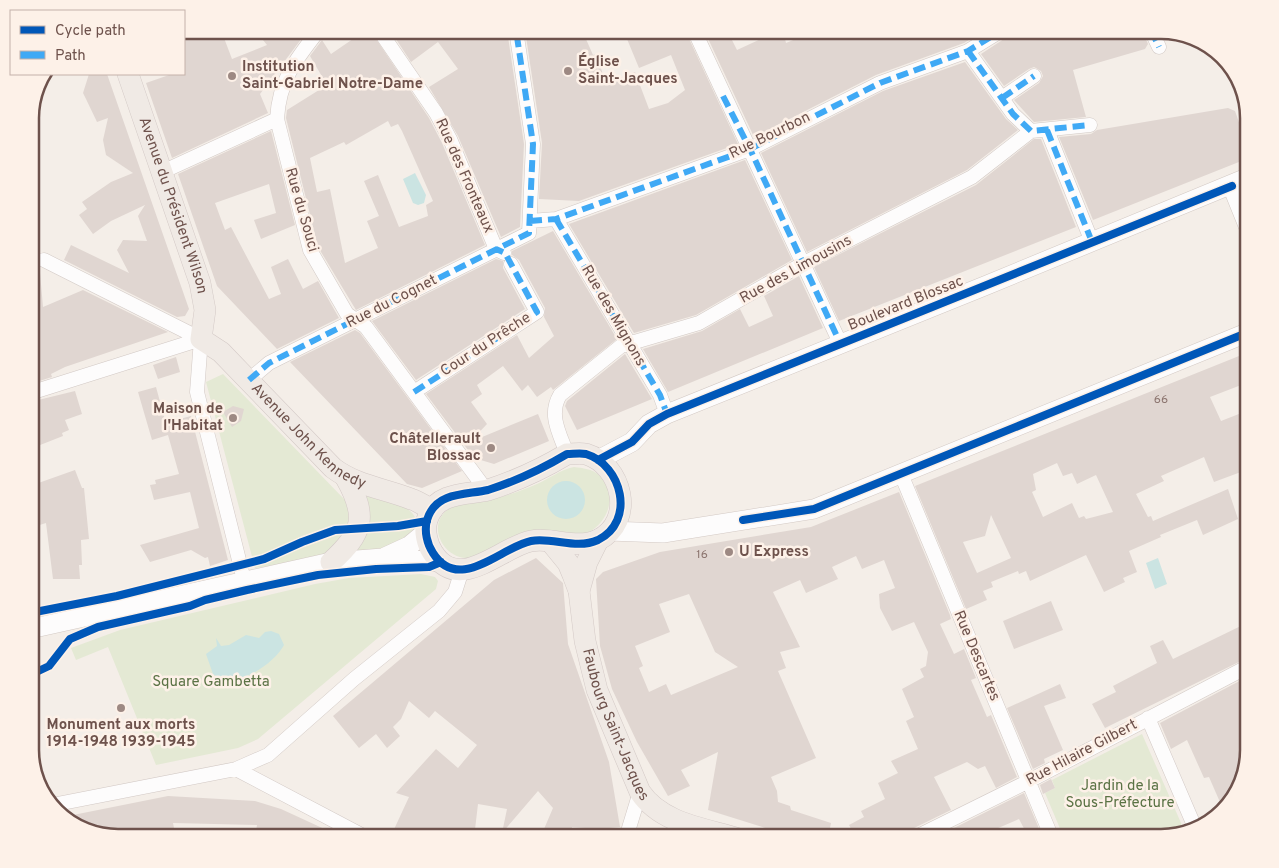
<svg xmlns="http://www.w3.org/2000/svg" width="1279" height="868" font-family="Overpass,sans-serif">
<style>
.green{fill:#e4e9d4}
.water{fill:#cbe4e2}
.building{fill:#e0d6d1;fill-rule:evenodd}
.lines{fill:none;stroke-linecap:round;stroke-linejoin:round}
.street-casing{stroke:#d2c9c5;stroke-width:15}
.secondary-casing{stroke:#d3c9c4;stroke-width:20}
.primary-casing{stroke:#d3c9c6;stroke-width:22}
.street{stroke:#fdfcfc;stroke-width:14}
.secondary{stroke:#fdfcfc;stroke-width:19}
.primary{stroke:#f0eae5;stroke-width:21}
.quiet{stroke:#3fa9f5;stroke-width:6;stroke-dasharray:12 6;stroke-linecap:butt}
.cycleway-casing{stroke:#fdf1e8;stroke-width:11}
.cycleway{stroke:#0057b8;stroke-width:8}
.poi-dot{fill:#9d8983;stroke:#fdf1e8;stroke-width:2}
.labels{text-anchor:middle;dominant-baseline:central;stroke-width:5;stroke-linejoin:round;paint-order:stroke}
.number-label{font-size:12px;fill:#8c756f}
.poi-label{font-size:15px;font-weight:bold;fill:#6e524c;stroke:#fdf1e8;text-anchor:start}
.street-label{font-size:15px;fill:#6e524c;stroke:#fdf1e8}
.park-label{font-size:15px;fill:#5b7345;stroke:#fdf1e8}
.rim{fill:none;stroke:#6e524c;stroke-width:2.5}
</style>
<rect width="100%" height="100%" fill="#f4eee8"/>
<path class="green" d="M223,374L345,500L351,510L354,530L322,558L255,568L206,382Z
M574,467C583,468 592,469 599,475C618,491 610,521 589,532C571,541 540,530 518,536C502,540 487,557 471,558C444,561 424,524 450,508C461,501 474,502 487,500C503,497 521,491 537,484C550,478 560,470 574,467Z
M358,492C381,499 441,507 405,543L347,557Z
M421,574L435,577L438,581L436,589L258,739L238,748L156,765L108,647L76,660L71,648L120,630L315,584L349,578Z
M1142,734L1185,832L1161,838H1064L1045,793L1055,788L1052,780Z"/>
<path class="water" d="M415,173L426,195L424,203L418,205L413,203L403,179Z
M547 500a19 19 0 1 1 38 0a19 19 0 1 1-38 0Z
M1158,558L1167,584L1155,589L1146,563Z
M271,631L279,634L284,645C274,664 234,692 213,674L206,654L217,646L216,638L221,646L229,645L246,635L259,638L265,632Z"/>
<path class="building" d="M184,30H221L232,59L267,45L255,30H308L260,94L268,113L172,158L146,83L172,74H184Z
M366,30H370L429,118L442,143L485,245L356,310L318,247L286,118L287,110L327,85L310,56L322,40L331,54ZM388,121L391,127L398,124L402,131L433,201L426,205L428,216L399,227L378,175L364,181L379,216L367,221L378,248L345,263L330,189L317,192L310,158L344,142L346,145Z
M390,30H507L524,144L520,227L501,237L458,136L429,87L458,69L438,42L411,62Z
M525,30H582L593,55L596,54L606,83L635,72L649,109L668,103L685,90L671,55L639,68L627,39L651,30H685L738,144L579,201L539,199L542,143Z
M704,30H727L737,50L780,30H783L786,43L810,33L833,30H985L964,43L876,75L754,137Z
M1011,30H1142L1148,44L1145,49L1073,70L1086,117L1034,122L1014,100L1039,83L1043,76L1041,71L1034,67L1029,69L1004,86L981,54L1007,37Z
M965,62L1006,119L1018,130L967,170L807,252L761,153L883,91Z
M89,74H107L189,309L185,316L177,317L64,260L71,245L129,273L117,250L123,240L147,241L138,216L145,205L111,221L93,234L79,215L87,209L82,202L111,182L133,173L106,155L103,140L108,118L97,122L86,99L83,93Z
M1228,108L1235,111L1249,151V158L1093,220L1059,137L1091,134L1097,130Z
M271,131L295,225L261,239L254,220L276,213L269,184L215,203L225,230L231,227L269,299L281,294L271,267L288,259L303,289L318,281L339,318L277,349L217,286L178,174Z
M1034,139H1041L1076,227L839,321L814,267L976,185Z
M745,160L792,260L696,315L634,333L569,224Z
M553,231L617,339L553,390L551,387L537,397L528,385L522,391L503,366L477,385L482,394L471,402L487,424L470,442L538,414L549,441L494,464L474,458L426,394L517,335L529,358L554,336L544,317L545,308L519,260L512,255V251Z
M496,259L503,261V268L525,309L416,380L372,321Z
M40,273L43,307L83,290L168,332L65,367L51,374L52,377L30,384V274Z
M799,276L823,328L668,392L643,349L702,331L740,309L749,327L773,316L764,296Z
M355,330L360,333L462,471L422,488L407,484L290,362Z
M1249,352V382L1210,397L1221,421L1249,410V469L1214,482L1204,457L1161,476L1164,481L1136,494L1148,517L1151,516L1153,521L1228,489L1238,519L1203,535L1197,520L1160,535L1161,537L1129,551L1137,572L1123,578L1125,582L1104,592L1086,555L1030,581L1026,571L1019,574L1018,571L991,582L993,587L983,591L987,600L966,609L915,486ZM1057,463L1063,476L1072,473L1077,484L1096,475L1113,512L1086,519L1084,516L1079,518L1072,503L1043,517L1032,492L1036,490L1033,474ZM991,515L1011,558L977,573L963,542L985,536Z
M625,354L652,399L577,430L565,406L567,401Z
M176,357L180,372L158,379L153,365Z
M156,387L165,420L171,418L172,421L191,416L228,560L210,566L208,557L205,558L191,550L150,562L140,545L199,528L190,492L154,500L150,485L156,484L155,480L179,474L168,435L152,440L138,392Z
M75,391L82,414L65,420L69,430L62,433L63,436L30,449V402Z
M233,406L244,409L241,421L232,427L223,412Z
M75,470L82,488H84L89,539L81,540L82,565H79L80,579H53L46,523L30,528V486Z
M899,492L950,615L951,619L940,624L954,654L964,649L976,678L971,680L987,717L991,715L1017,777L996,788L985,766L978,769L967,762L934,777L951,810L910,830L905,838H856L849,825L864,817L861,811L885,799L878,783L898,773L891,761L918,749L906,721L914,717L902,689L924,677L920,669L926,666L928,652L914,622L892,631L880,608L879,594L895,588L884,560L862,569L856,556L832,567L838,579L806,593L800,580L773,592L800,647L780,652L786,668L778,671L816,758L771,777L777,791L778,802L790,806L791,810L831,823L828,838H797L708,810L718,752L681,770L690,786L668,796L637,742L612,689L600,646L596,579L603,572L660,552L811,527ZM689,594L715,652L738,667L671,695L666,684L649,692L639,668L643,666L635,646L670,632L659,604Z
M536,558L563,583L568,644L609,762L620,827L598,829L572,827L571,838L541,836L553,808L538,791L502,833L507,809L478,804L474,838H390L409,797L396,793L436,749L458,768L477,745L435,711L429,718L409,701L401,719L393,727L400,736L387,748L376,734L359,748L333,716L494,580Z
M1051,601L1063,630L1014,649L1003,621Z
M1249,622V657L1105,728L1092,704L1116,692L1113,686L1157,663L1150,646L1163,640L1173,659Z
M1249,676V750L1234,799L1223,809L1209,777L1204,778L1187,740L1171,749L1160,723Z
M1060,684L1066,698L1044,706L1063,750L1044,759L1045,763L1033,769L1007,708Z
M1051,779L1055,788L1043,794L1040,785Z
M1024,793L1043,838H1029L1019,819L989,832L992,838H934Z
M168,796L255,801L281,809L344,838H264L255,836L257,825L173,823L176,838H118L69,823L63,817Z"/>
<g class="lines">
<g class="street-casing">
<path id="street" d="M319,30C296,59 279,80 277,119L310,250L347,314L366,327L486,490
M379,30L436,113L450,139L496,249L504,253
M694,30L841,345
M1151,30L1159,47
M968,51L1013,114L1031,131
M1002,98L1034,76
M1047,130L1092,242
M162,172L277,119
M556,219L660,395L667,414
M530,221L556,219L750,149L880,83L968,51L1002,30
M44,260L201,339
M201,339L197,392L244,580
M249,380L269,363L529,233L533,144L516,30
M414,392L537,312L511,264
M30,393L201,339
M567,454C560,434 548,415 560,395L621,346L699,323L804,263L972,177L1031,131L1090,125
M901,474L1052,838
M1148,718L1196,830
M236,769L367,838
M52,805L236,769L268,755L354,679L439,611L455,592L462,570
M630,838L629,828L640,792
M914,838L1029,781L1249,666"/>
</g>
<g class="secondary-casing">
<path id="secondary" d="M1232,186L1249,228
M598,460L632,442L649,424L667,414L987,285L1249,177
M609,531L663,533L814,509L1249,332
M385,557L409,546L426,532
M30,629L331,562L383,558L441,562"/>
</g>
<g class="primary-casing">
<g id="primary">
<path id="s1" d="M128,74L200,283L205,310L201,339L221,352L333,468C357,486 383,488 411,499C418,501 425,506 432,510"/>
<path d="M567,454C573,454 580,453 586,454C622,465 636,521 598,540C576,550 553,537 531,541C501,547 459,594 433,553C427,544 424,531 427,520C430,510 437,502 447,498C459,493 475,493 488,490C516,481 542,469 567,454Z"/>
<path id="s2" d="M550,541L568,563L573,575L579,591L585,641L597,690L640,792C661,823 702,828 736,838"/>
<path d="M331,562C363,533 368,517 346,478"/>
<path d="M579,591L587,562L598,540"/>
</g>
</g>
<use href="#street" class="street"/>
<use href="#secondary" class="secondary"/>
<use href="#primary" class="primary"/>
<path class="quiet" d="M1151,30L1159,47
M968,51L1013,114L1031,131L1090,125
M723,96L750,149L841,345
M1002,98L1034,76
M1047,130L1092,242
M556,219L660,395L667,414
M530,221L556,219L750,149L880,83L968,51L1002,30
M249,380L269,363L529,233L533,144L516,30
M414,392L537,312L505,253L496,249"/>
<g class="cycleway-casing">
<path id="cycleway" d="M567,454C573,454 580,453 586,454C622,465 636,521 598,540C576,550 553,537 531,541C501,547 459,594 433,553C427,544 424,531 427,520C430,510 437,502 447,498C459,493 475,493 488,490C516,481 542,469 567,454Z
M598,460L632,442L649,424L667,414L1232,186
M743,520L814,509L1249,332
M30,613L117,596L264,559L302,542L335,530L398,526L427,521
M30,675L49,666L70,639L98,627L190,606L205,600L247,590L318,575L376,569L429,567L441,562"/>
</g>
<use href="#cycleway" class="cycleway"/>
</g>
<g class="poi-dot">
<circle cx="568" cy="71" r="5"/>
<circle cx="232" cy="76" r="5"/>
<circle cx="233" cy="418" r="5"/>
<circle cx="491" cy="448" r="5"/>
<circle cx="729" cy="552" r="5"/>
<circle cx="121" cy="708" r="5"/>
</g>
<g class="labels">
<g class="number-label">
<text x="1161" y="400">66</text>
<text x="702" y="555">16</text>
</g>
<g class="poi-label">
<text x="578" y="62">Église<tspan x="578" dy="17">Saint-Jacques</tspan></text>
<text x="242" y="67">Institution<tspan x="242" dy="17">Saint-Gabriel Notre-Dame</tspan></text>
<text x="223" y="409" text-anchor="end">Maison de<tspan x="223" dy="17">l'Habitat</tspan></text>
<text x="481" y="439" text-anchor="end">Châtellerault<tspan x="481" dy="17">Blossac</tspan></text>
<text x="739" y="552">U Express</text>
<text x="121" y="725" text-anchor="middle">Monument aux morts<tspan x="121" dy="17">1914-1948 1939-1945</tspan></text>
</g>
<g class="street-label">
<text transform="translate(770 136) rotate(-26)">Rue Bourbon</text>
<text transform="translate(464 176) rotate(66)">Rue des Fronteaux</text>
<text stroke="none"><textPath href="#s1" startOffset="139">Avenue du Président Wilson</textPath></text>
<text transform="translate(301 210) rotate(74)">Rue du Souci</text>
<text transform="translate(796 270) rotate(-29)">Rue des Limousins</text>
<text transform="translate(392 302) rotate(-27)">Rue du Cognet</text>
<text transform="translate(906 304) rotate(-22)">Boulevard Blossac</text>
<text transform="translate(613 316) rotate(60)">Rue des Mignons</text>
<text transform="translate(486 345) rotate(-33)">Cour du Prêche</text>
<text stroke="none"><textPath href="#s1" startOffset="424">Avenue John Kennedy</textPath></text>
<text transform="translate(976 656) rotate(67)">Rue Descartes</text>
<text stroke="none"><textPath href="#s2" startOffset="198">Faubourg Saint-Jacques</textPath></text>
<text transform="translate(1082 753) rotate(-28)">Rue Hilaire Gilbert</text>
</g>
<g class="park-label">
<text x="211" y="682">Square Gambetta</text>
<text x="1120" y="786">Jardin de la<tspan x="1120" dy="17">Sous-Préfecture</tspan></text>
</g>
</g>
<path d="M0 0H1279V868H0ZM118 39H1161A79 79 0 0 1 1240 118V750A79 79 0 0 1 1161 829H118A79 79 0 0 1 39 750V118A79 79 0 0 1 118 39Z" fill="#fdf1e8" fill-rule="evenodd"/>
<path class="rim" d="M118 39H1161A79 79 0 0 1 1240 118V750A79 79 0 0 1 1161 829H118A79 79 0 0 1 39 750V118A79 79 0 0 1 118 39Z"/>
<rect x="10" y="10" width="175" height="65" fill="#fdf1e8" stroke="#c4b1aa"/>
<rect x="20" y="26" width="25" height="8" fill="#0057b8" stroke="#c4b1aa"/>
<text x="55" y="35" font-size="15" fill="#6e524c">Cycle path</text>
<rect x="20" y="51" width="25" height="8" fill="#3fa9f5" stroke="#c4b1aa"/>
<text x="55" y="60" font-size="15" fill="#6e524c">Path</text>
</svg>
